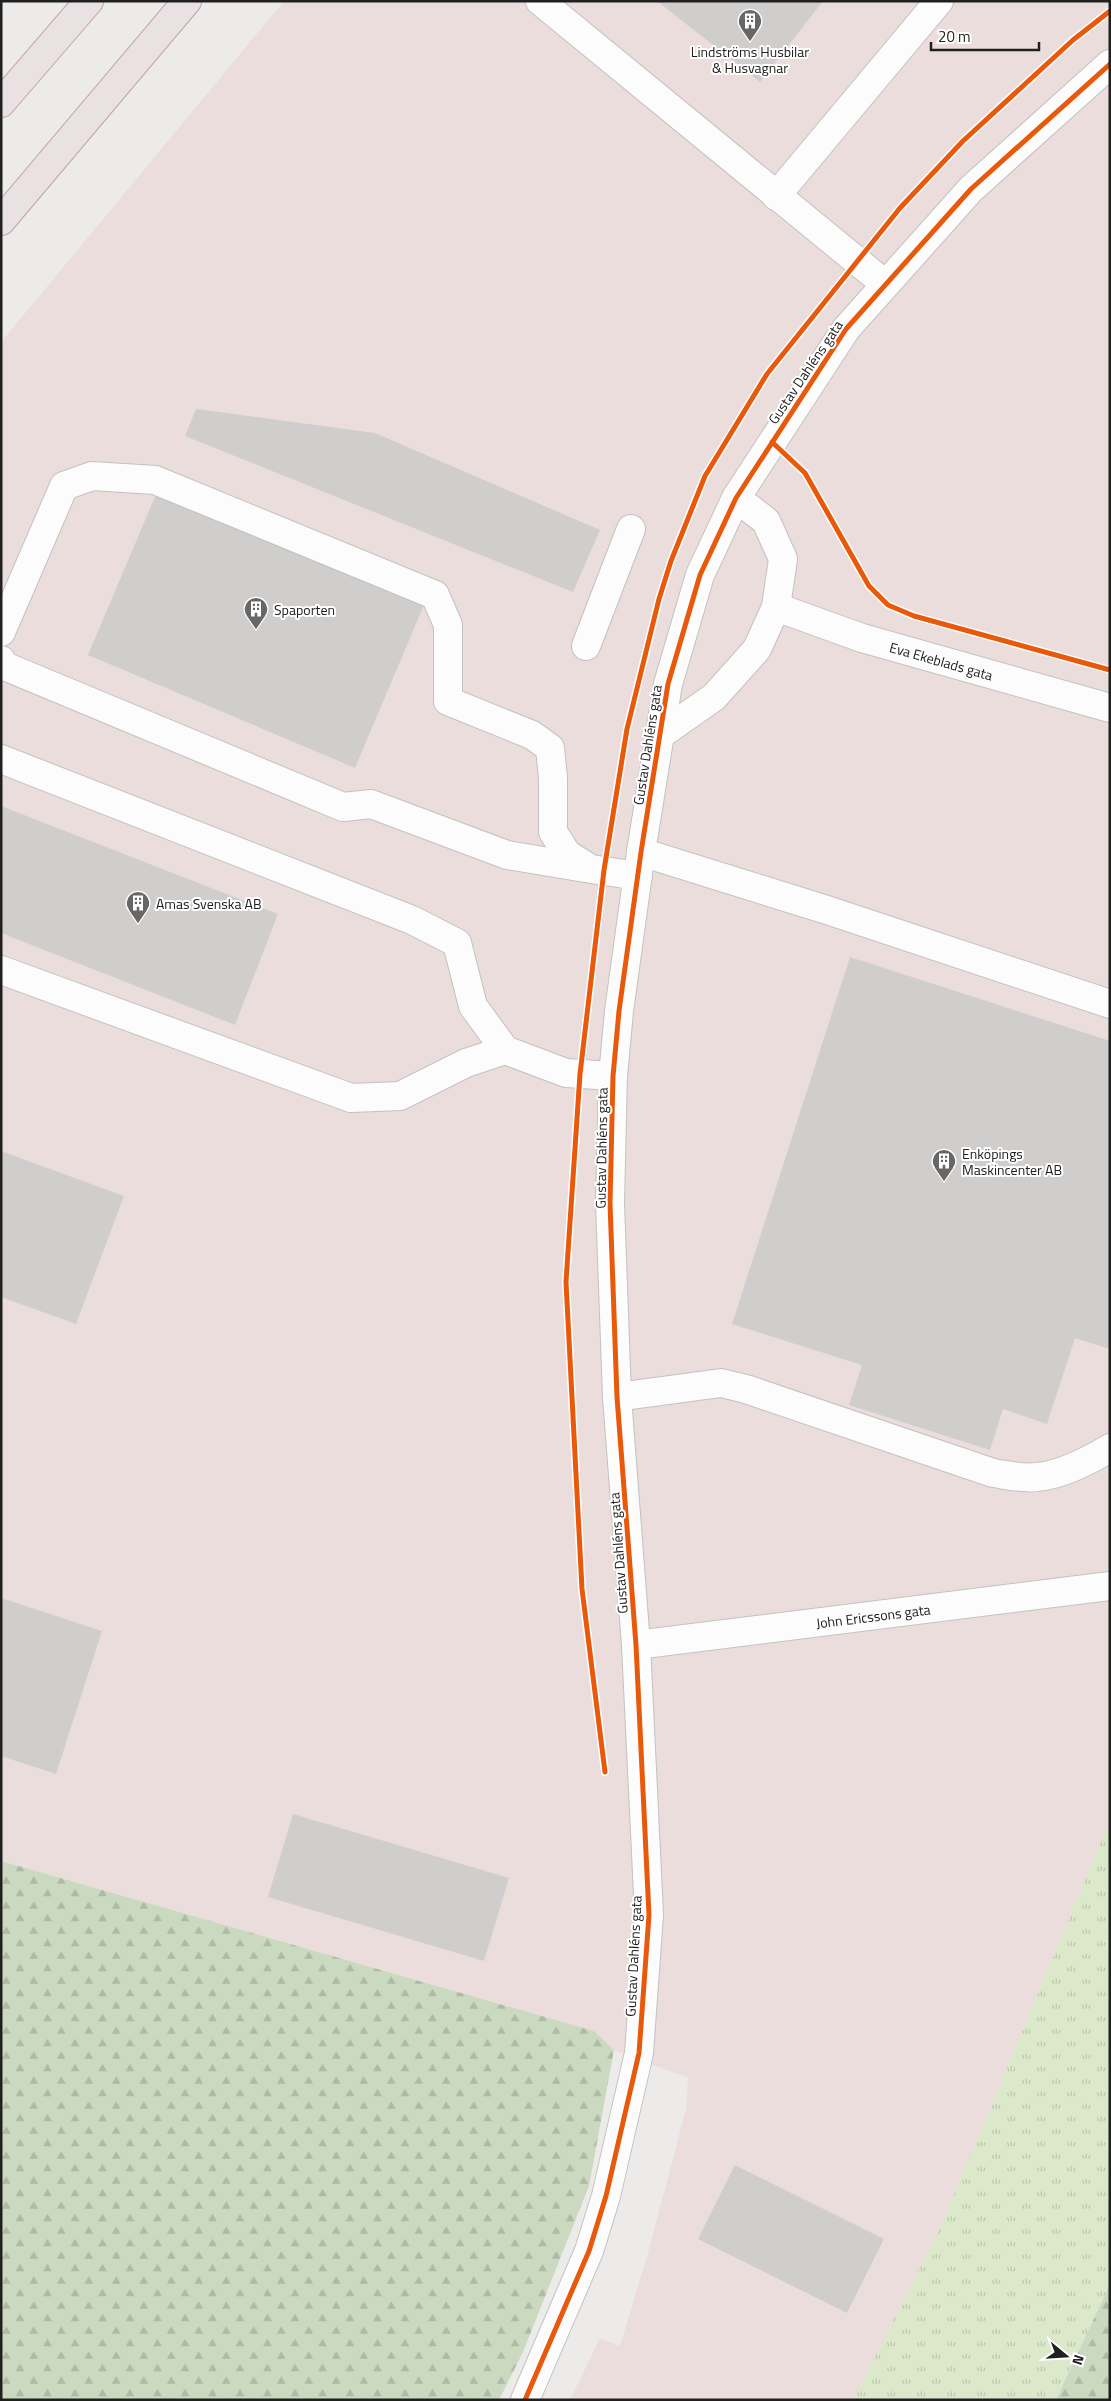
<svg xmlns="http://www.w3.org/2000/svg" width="1111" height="2401" font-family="'Titillium Web',sans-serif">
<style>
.commercial{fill:#eadddc}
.grass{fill:url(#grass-tufts)}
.forest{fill:url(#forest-firs)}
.building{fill:#d0cecc}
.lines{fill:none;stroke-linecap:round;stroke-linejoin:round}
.minor-casing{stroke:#c3c2c1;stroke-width:30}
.highway-casing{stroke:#c0a2ac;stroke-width:30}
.minor{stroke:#fcfcfc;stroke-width:28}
.highway{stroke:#eae1e2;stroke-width:28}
.cycleway-casing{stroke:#fff;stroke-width:8}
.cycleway{stroke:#e8590c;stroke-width:5}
.labels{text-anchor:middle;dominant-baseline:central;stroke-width:4;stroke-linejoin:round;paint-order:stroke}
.poi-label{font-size:14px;fill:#202020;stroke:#fff;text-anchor:start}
.street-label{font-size:14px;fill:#202020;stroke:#fff}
</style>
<defs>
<pattern id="grass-tufts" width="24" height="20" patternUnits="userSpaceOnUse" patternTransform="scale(1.25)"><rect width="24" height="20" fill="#dce8ca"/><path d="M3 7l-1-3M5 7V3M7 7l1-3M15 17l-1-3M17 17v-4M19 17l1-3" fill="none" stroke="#bcc7ad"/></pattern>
<pattern id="forest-firs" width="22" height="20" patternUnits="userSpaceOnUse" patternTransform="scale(1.25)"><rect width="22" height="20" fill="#cbd9c0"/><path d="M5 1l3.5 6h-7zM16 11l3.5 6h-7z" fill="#aebaa5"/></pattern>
</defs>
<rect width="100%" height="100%" fill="#edebe9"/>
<path class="commercial" d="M284,1H1110V1820L943,2221L853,2400H570L600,2338L620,2346L648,2253L686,2109L688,2078L614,2050L594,2031L1,1861V342Z"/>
<path class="grass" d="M1110,1820V2284L1056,2400H853L943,2221Z"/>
<path class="forest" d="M1,1861L594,2031L614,2050L589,2186L523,2352L499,2400H1Z
M1110,2284V2400H1056Z"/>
<path class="building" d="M657,1H823L760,82Z
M196,409L375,433L600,530L573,592L185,436Z
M157,492L424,605L355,768L88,655Z
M1,806L278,914L235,1025L1,933Z
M850,957L1110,1041V1349L1075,1338L1047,1424L1003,1409L990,1450L849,1405L862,1365L732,1324Z
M1,1151L124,1196L76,1324L1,1297Z
M1,1598L102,1631L56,1774L1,1756Z
M293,1814L509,1878L484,1961L268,1897Z
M735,2165L884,2239L847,2313L698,2239Z"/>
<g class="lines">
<g class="minor-casing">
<g id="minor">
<path d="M540,1L885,284"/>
<path d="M776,196L939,1"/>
<path id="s1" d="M776,607L862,638L1110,708"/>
<path d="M1,632L64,486L92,476L155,480L435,595L448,625V701L532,735L550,748L553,778V832L567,854L591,869L638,876"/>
<path d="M586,646L631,529"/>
<path d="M1,660L2,665L343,807L371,804L507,855L585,868"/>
<path d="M660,735L714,697L757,649L776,607L783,559L766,521L736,498"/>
<path d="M1,759L412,920L457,943L473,1006L505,1050L566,1073L613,1076"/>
<path d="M641,852L827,910L1110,1004"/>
<path d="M1,970L351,1098L400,1096L466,1063L505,1050"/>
<path d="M617,1397L721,1383L746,1389L993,1473C1007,1475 1022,1479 1037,1477C1060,1475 1090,1460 1110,1448"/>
<path id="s2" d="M636,1645L1110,1586"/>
<path d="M525,2400L589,2251L606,2196L639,2053L649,1915L636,1645L617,1397L610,1203L613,1076L619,1011L641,852L668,684L700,575L736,498L846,329L971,189L1110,64"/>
</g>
</g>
<g class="highway-casing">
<path id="highway" d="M1,103L89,1
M1,221L187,1"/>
</g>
<use href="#minor" class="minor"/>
<use href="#highway" class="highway"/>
<g class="cycleway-casing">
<path id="cycleway" d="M772,442L805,473L869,586L888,605L914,616L1110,670
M605,1772L582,1589L566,1282L580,1074L604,870L627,729L659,599L671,561L705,476L767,374L900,208L963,141L1073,40L1110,11
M525,2400L589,2251L606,2196L639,2053L649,1915L636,1645L617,1397L610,1203L613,1076L619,1011L641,852L668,684L700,575L736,498L846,329L971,189L1110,64"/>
</g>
<use href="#cycleway" class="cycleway"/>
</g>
<defs>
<g id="building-pin" transform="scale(1.25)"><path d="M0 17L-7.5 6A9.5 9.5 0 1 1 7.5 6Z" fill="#686766" stroke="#fff"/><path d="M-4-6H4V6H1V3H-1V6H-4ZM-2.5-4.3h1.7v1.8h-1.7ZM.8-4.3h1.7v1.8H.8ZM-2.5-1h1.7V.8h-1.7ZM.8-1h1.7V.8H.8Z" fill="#fff"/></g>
</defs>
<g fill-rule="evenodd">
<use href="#building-pin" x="750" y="21"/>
<use href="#building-pin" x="256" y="609"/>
<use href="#building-pin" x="138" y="903"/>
<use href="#building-pin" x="944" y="1161"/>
</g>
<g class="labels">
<g class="poi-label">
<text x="750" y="51" text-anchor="middle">Lindströms Husbilar<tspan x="750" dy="16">&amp; Husvagnar</tspan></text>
<text x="274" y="609">Spaporten</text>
<text x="156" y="903">Amas Svenska AB</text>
<text x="962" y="1153">Enköpings<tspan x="962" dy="16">Maskincenter AB</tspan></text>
</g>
<g class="street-label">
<text transform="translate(805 372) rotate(-56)">Gustav Dahléns gata</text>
<text stroke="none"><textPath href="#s1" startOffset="174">Eva Ekeblads gata</textPath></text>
<text transform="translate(647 745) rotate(-81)">Gustav Dahléns gata</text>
<text transform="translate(601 1148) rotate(-89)">Gustav Dahléns gata</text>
<text transform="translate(618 1553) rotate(-94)">Gustav Dahléns gata</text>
<text stroke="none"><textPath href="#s2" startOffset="239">John Ericssons gata</textPath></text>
<text transform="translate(633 1956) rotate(-87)">Gustav Dahléns gata</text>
</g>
</g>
<rect width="1111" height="2401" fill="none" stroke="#202020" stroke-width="5"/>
<g transform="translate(1066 2356) rotate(108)" stroke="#ffffff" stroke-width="4" paint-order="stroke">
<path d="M0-4L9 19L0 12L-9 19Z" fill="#202020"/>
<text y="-8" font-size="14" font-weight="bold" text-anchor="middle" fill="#202020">N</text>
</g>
<path d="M931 42v8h108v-8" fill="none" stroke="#202020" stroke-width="2.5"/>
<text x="938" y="42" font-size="15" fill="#202020" stroke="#ffffff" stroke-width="4" paint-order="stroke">20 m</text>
</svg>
